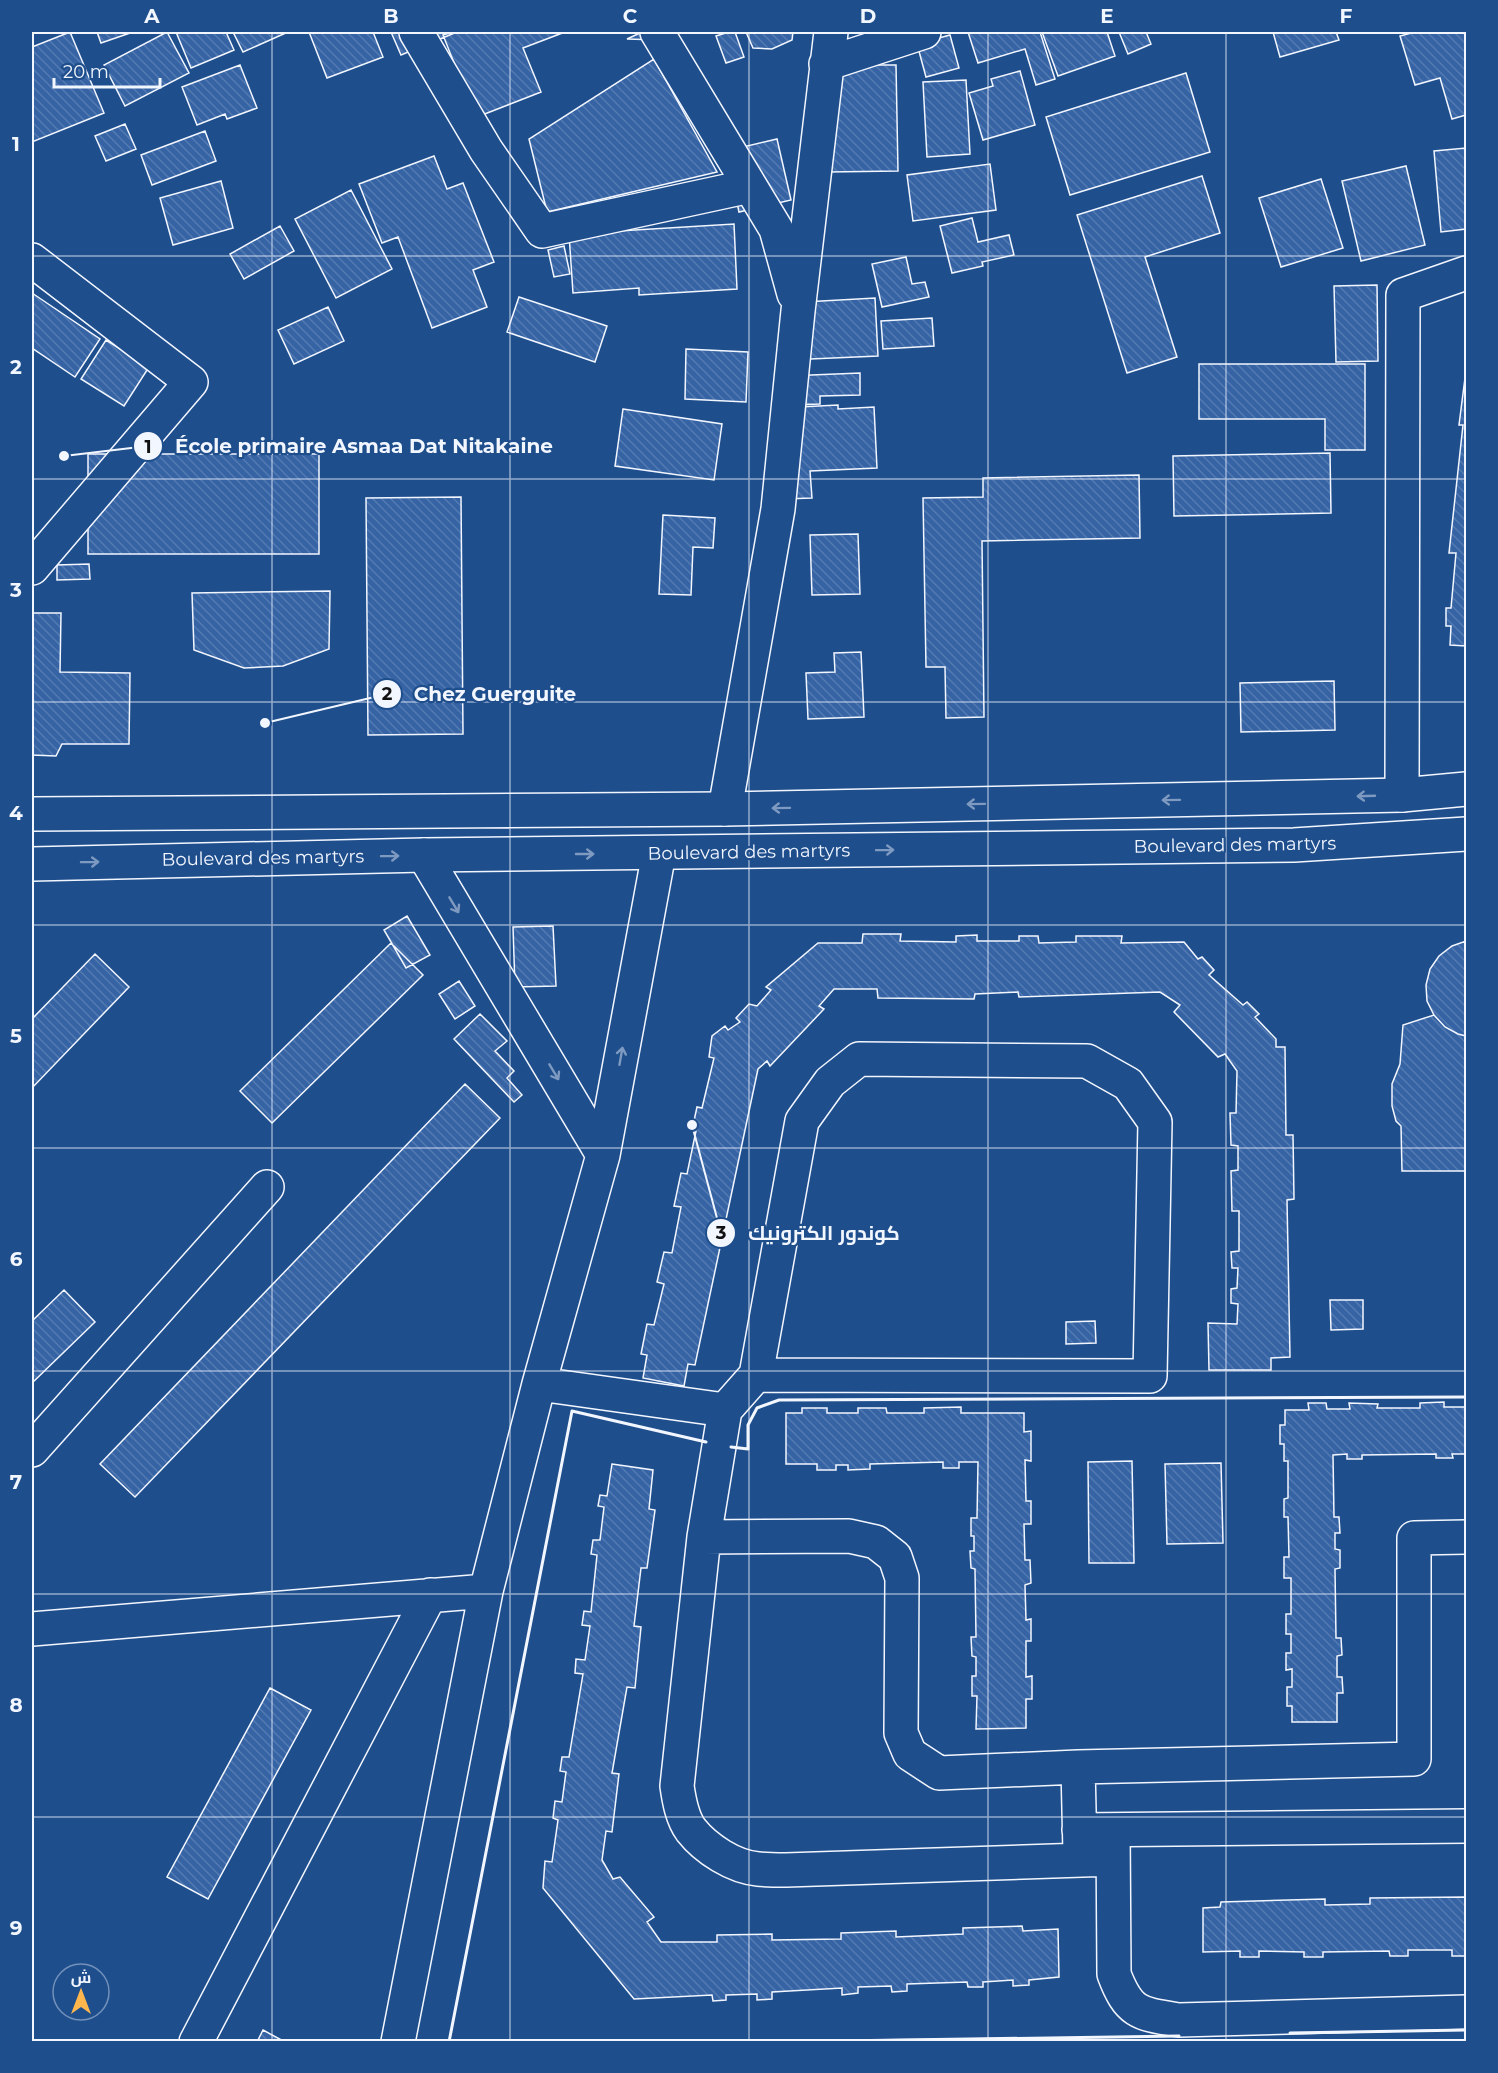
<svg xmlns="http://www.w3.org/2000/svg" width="1498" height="2073" font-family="Montserrat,Cairo,sans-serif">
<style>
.cemetery{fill:url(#cemetery-stones);stroke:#a8bbd7;stroke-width:1.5}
.building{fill:url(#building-back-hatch);stroke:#f2f6ff;stroke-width:1.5}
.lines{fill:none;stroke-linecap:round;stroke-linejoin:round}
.minor-casing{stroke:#f2f6ff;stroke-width:36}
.highway-casing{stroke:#f2f6ff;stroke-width:36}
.minor{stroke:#1f4e8c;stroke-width:33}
.highway{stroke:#1f4e8c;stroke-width:33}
.wall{stroke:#f2f6ff;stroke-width:3}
.oneway{stroke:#7e9ac0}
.grid{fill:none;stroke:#f2f6ff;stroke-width:1.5;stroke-opacity:0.55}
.labels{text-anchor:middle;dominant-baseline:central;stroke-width:4.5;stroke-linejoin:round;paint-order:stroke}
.street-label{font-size:18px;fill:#f2f6ff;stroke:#1f4e8c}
.leader{fill:none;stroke:#f2f6ff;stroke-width:2}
.callout-dot{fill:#f2f6ff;stroke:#1f4e8c;stroke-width:2}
.mark-label{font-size:18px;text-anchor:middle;font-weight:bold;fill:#111}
.callout-label{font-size:20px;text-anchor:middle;font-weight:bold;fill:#f2f6ff;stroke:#1f4e8c;stroke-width:4.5;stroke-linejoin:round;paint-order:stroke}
.neatline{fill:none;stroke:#f2f6ff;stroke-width:2}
.grid-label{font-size:20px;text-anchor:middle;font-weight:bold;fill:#f2f6ff}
</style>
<defs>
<pattern id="cemetery-stones" width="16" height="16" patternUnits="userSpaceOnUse" patternTransform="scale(1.5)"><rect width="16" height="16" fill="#245a82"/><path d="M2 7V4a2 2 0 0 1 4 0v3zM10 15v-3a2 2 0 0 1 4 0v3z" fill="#447295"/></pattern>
<pattern id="building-back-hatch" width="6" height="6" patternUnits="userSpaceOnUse" patternTransform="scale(1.5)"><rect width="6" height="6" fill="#3563a3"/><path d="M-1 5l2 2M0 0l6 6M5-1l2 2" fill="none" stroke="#537ab1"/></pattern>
</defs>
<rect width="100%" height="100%" fill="#1f4e8c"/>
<path class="cemetery" d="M1047,2038V2042L771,2041Z"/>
<path class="building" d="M70,32L104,113L32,142V47Z
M97,32H133L101,43Z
M167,32L189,73L125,106L104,65Z
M176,32H226L234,50L191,68Z
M233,32H288L243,52Z
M309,32H373L383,57L327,78Z
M391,32H457L401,55Z
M452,32H565L523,48L541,92L459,124L462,83L443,35Z
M642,32H679L659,40L627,39Z
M729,32H735L744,57L726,63L716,36Z
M746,32H793L792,40L772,49L753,48Z
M968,32H1040L1055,79L1036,85L1025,49L978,63Z
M1042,32H1107L1115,56L1058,76Z
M1119,32H1146L1151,44L1128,54Z
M1273,32H1336L1339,40L1280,57Z
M1415,32H1464L1466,39V115L1452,119L1440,78L1415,85L1400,36Z
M950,35L959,68L926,77L917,44Z
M654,59L717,172L547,212L529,139Z
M240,65L257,108L227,119L225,114L197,125L182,87Z
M822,65H896L898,171L828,172Z
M1020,71L1035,125L983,140L969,93L993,86L991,79Z
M1186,73L1210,152L1070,195L1046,117Z
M966,80L970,154L927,157L923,82Z
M125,124L136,149L106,161L95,136Z
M205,131L216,161L152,185L141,155Z
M777,139L791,200L739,212L726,151Z
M1466,148V229L1441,232L1434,151Z
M434,156L447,189L463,183L494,262L473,270L487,307L432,328L398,237L382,243L359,184Z
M990,164L996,210L913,221L907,175Z
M1406,166L1425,245L1361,261L1342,181Z
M1202,176L1220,233L1145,257L1177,357L1127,373L1077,215Z
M1321,179L1343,248L1281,267L1259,198Z
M221,181L233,228L173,245L160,198Z
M351,190L392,269L336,298L295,219Z
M972,218L978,242L1009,235L1014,255L982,262L983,266L952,273L940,226Z
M734,224L737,289L639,295V288L573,293L569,234Z
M280,226L294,251L244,279L230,254Z
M564,246L570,274L554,277L548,250Z
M906,257L912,284L925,282L929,297L882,307L872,264Z
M1377,285L1378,361L1336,362L1334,286Z
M32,293L100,339L75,377L32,348Z
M519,297L607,326L595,362L507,332Z
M875,298L878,356L788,360L786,303Z
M328,307L344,341L294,364L278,330Z
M932,318L934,346L883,349L881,321Z
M106,340L149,367L124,406L81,379Z
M686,349L748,352L746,402L685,399Z
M1199,364H1365V450H1325V419H1199Z
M1466,370V646L1450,645L1451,626H1446V608H1451L1456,553H1449L1463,425H1459Z
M860,373V395L820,396V404L788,405L787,376Z
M838,405V409L874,407L877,468L810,471L812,498L784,499L779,408Z
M623,409L722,424L714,480L615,466Z
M1330,453L1331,513L1174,516L1173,456Z
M88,454H319V554H88Z
M1139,475L1140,538L982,541L984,717L946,718L945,667H926L923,498L983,497V478Z
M461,497L463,734L368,735L366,498Z
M663,515L715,518L713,548L693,547L691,595L659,594Z
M858,534L860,594L812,595L810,535Z
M89,564L90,579L57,580V565Z
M330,591L329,649L283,666L244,668L194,650L192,593Z
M32,613H61L60,672L130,673L129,744H62L56,756L32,755Z
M861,652L864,717L808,719L806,673L835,672L834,653Z
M1334,681L1335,730L1241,732L1240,683Z
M407,916L430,955L406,968L384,930Z
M553,926L556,986L515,987L513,927Z
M863,934H901L900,941L956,942V936L977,935V941H1019V936H1038L1039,943L1076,942V936H1122L1121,943L1184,942L1198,959L1202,957L1214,970L1209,975L1243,1005L1247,1002L1259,1014L1255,1017L1276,1039V1047H1285L1286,1135H1293L1294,1199L1287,1200L1290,1357L1271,1358V1370H1209L1208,1323L1237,1324L1238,1304L1231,1303V1289L1237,1288L1238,1268H1232L1231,1252L1239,1251V1211H1232L1231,1171L1238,1170V1146L1231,1145L1230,1113H1236L1237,1071L1225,1054L1218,1057L1174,1012L1180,1005L1160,992L1019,997L1018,992L975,994L974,999L878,998L877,989H834L819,1006L824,1009L770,1066L767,1061L758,1069L695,1365L688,1364L684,1386L643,1378L647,1355L641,1354L647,1324L654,1325L664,1284L657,1282L664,1252L672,1253L681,1207L674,1206L681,1173L687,1174L696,1131L692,1130L697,1107L702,1108L714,1058L709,1057L712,1036L725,1026L728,1030L740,1022L736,1018L749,1004L757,1006L771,990L766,987L818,943H862Z
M1466,941V1036L1458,1034L1445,1027L1434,1015L1427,1001L1426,985L1430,969L1439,956L1452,946Z
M391,943L423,975L272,1123L240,1091Z
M95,954L129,987L32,1088V1019Z
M459,981L475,1006L455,1019L439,994Z
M480,1014L507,1041L495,1051L514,1071L507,1078L522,1095L514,1102L454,1039Z
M1434,1015L1445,1027L1458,1034L1466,1036V1171H1402L1401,1126L1396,1121L1392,1106V1084L1400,1064L1403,1025Z
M465,1084L500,1118L135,1497L100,1464Z
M64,1290L95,1322L32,1383V1321Z
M1330,1300H1363V1329L1331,1330Z
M1095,1321L1096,1343L1066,1344V1322Z
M1444,1402V1407H1466V1454H1452L1453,1458H1436V1454L1362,1455V1459H1347V1454L1333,1455L1334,1517H1339L1340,1533H1335V1549L1340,1550V1568L1335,1569L1336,1638H1341L1342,1655L1337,1656V1677H1342L1343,1693H1337V1722H1292V1706H1287V1687H1292V1669L1286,1670V1653H1291V1634H1286V1614H1291V1578H1284V1557H1289L1288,1517H1284V1499L1288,1498V1461H1284V1444H1280V1425H1285V1410H1309L1308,1403H1326L1327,1409H1350L1349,1403L1378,1404L1377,1408H1420V1403Z
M961,1407V1413H1024V1432L1031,1431V1461L1025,1460L1026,1501H1031V1524H1024L1025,1560H1030L1031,1583L1025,1585L1026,1620L1031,1619V1641H1026V1677L1032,1676V1699H1026V1728L976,1729L977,1696H972V1676H976V1657L972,1656L971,1637H976L975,1569L971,1568L970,1551H974V1536H971V1518H977L978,1462H959V1468H943V1462L870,1464V1469L848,1470V1465H836V1470H817V1464H786V1413H802V1408H827V1413H858V1408H886L887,1413H924V1408Z
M1132,1461L1134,1563H1089L1088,1462Z
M1221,1463L1223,1543L1167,1544L1165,1464Z
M612,1464L653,1470L649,1509L655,1510L647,1568H641L634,1626L641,1627L635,1688L627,1687L612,1773L619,1774L612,1832L606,1831L602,1860L613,1879L620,1877L654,1917L647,1922L661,1942H717V1935L772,1934V1940L841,1939V1933L896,1931V1937L963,1934V1928L1022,1926L1023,1931L1058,1929L1059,1977L1029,1980V1985L1013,1986V1980L983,1982V1987H968L967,1982L907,1984V1991L892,1992L891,1986L858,1987V1993L842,1995V1988L772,1992V1999L757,2000V1994L726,1995V2000L713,2001L712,1995L634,1999L543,1888L545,1861L552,1862L558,1820L553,1818L555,1801L562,1802L566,1772L560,1771L562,1757H569L583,1674L575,1673L576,1659L585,1660L590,1626L582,1625L584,1611L591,1612L597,1555L591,1554L593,1540H600L604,1507L598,1506L600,1495L607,1496Z
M270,1688L311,1710L208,1899L167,1877Z
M1466,1897V1956H1452V1950H1408V1956H1390L1389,1951L1323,1952V1957H1304V1952L1259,1951V1957H1240V1951L1203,1952V1908L1220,1907L1221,1902L1325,1899V1905L1370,1904V1898Z
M263,2030L285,2042H257Z"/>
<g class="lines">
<g class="minor-casing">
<path id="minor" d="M416,32L486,150L542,231L750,186
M657,32L776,229L794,294
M826,64L924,32
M32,260L191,382L32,568
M1402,795L1403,295L1466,273
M725,809L778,509L798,311L831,32
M424,855L603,1155
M756,1375L802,1121L830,1082L859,1059L1087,1061L1128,1084L1155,1122L1150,1376L756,1375L725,1410L704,1537L677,1786C679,1800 682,1818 691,1830C706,1849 734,1867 758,1869C767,1870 776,1870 786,1870L1112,1859
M539,1384L725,1410
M32,1450L267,1187
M704,1537L849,1536L876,1542L895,1557L902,1578L901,1733L910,1754L939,1773L1078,1767L1414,1759V1538L1466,1537
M32,1629L486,1591
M1078,1767L1080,1853
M1079,1830L1466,1826
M1113,1830L1114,1974C1129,2014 1140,2014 1179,2020L1466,2012
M196,2042L430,1595
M398,2042L486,1591L539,1384L603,1155L659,853"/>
</g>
<g class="highway-casing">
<path id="highway" d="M32,814L725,809L1402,795L1466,789
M32,864L424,855L1294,845L1466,834"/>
</g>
<use href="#minor" class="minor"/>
<use href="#highway" class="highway"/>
<path class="wall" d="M731,1447L748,1449V1425L757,1408L779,1400L1466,1397
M1290,2033L1466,2030
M449,2042L572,1411L706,1442
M771,2042L1179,2036"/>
</g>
<defs><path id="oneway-shaft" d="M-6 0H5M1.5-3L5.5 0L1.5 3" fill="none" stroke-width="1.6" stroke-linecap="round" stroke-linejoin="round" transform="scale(1.5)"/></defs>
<g class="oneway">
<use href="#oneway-shaft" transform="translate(1366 796) rotate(178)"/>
<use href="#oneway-shaft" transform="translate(1171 800) rotate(179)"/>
<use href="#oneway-shaft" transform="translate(976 804) rotate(179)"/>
<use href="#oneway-shaft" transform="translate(781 808) rotate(179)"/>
<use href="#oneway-shaft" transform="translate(885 850) rotate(-1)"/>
<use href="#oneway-shaft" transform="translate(585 854)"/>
<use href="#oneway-shaft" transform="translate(390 856) rotate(-1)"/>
<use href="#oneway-shaft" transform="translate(90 862) rotate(-1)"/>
<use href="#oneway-shaft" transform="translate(454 905) rotate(59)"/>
<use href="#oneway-shaft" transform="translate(621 1056) rotate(-80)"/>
<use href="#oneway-shaft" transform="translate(554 1072) rotate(59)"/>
</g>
<path class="grid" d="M272,32V2042M510,32V2042M749,32V2042M988,32V2042M1226,32V2042M32,256H1466M32,479H1466M32,702H1466M32,925H1466M32,1148H1466M32,1371H1466M32,1594H1466M32,1817H1466"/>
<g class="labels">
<g class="street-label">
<text transform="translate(1235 845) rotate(-1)">Boulevard des martyrs</text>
<text transform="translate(749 852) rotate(-1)">Boulevard des martyrs</text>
<text transform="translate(263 858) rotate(-1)">Boulevard des martyrs</text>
</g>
</g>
<path class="leader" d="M64 456L148 446M265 723L387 694M692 1125L721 1233"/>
<g class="callout-dot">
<circle cx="64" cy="456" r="6"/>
<circle cx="265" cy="723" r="6"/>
<circle cx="692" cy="1125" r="6"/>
<circle cx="148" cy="446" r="15"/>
<circle cx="387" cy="694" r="15"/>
<circle cx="721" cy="1233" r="15"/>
</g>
<g class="mark-label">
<text x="148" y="453">1</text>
<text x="387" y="700">2</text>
<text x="721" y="1239">3</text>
</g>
<g class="callout-label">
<text x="364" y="453">École primaire Asmaa Dat Nitakaine</text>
<text x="495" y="701">Chez Guerguite</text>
<text x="824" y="1240">كوندور الكترونيك</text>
</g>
<rect width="1498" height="2073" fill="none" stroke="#1f4e8c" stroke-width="66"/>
<g transform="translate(81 1992)"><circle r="28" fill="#1f4e8c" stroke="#7391ba" stroke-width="1.5"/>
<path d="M0-4.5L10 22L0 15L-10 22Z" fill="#ffb74d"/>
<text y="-9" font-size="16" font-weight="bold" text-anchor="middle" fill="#f2f6ff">ش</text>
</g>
<path d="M54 78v9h106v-9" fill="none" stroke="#f2f6ff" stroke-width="3"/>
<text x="63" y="78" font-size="18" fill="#f2f6ff" stroke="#1f4e8c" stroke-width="4.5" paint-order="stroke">20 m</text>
<rect x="33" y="33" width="1432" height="2007" class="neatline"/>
<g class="grid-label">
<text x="152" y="23">A</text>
<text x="391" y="23">B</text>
<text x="630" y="23">C</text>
<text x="868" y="23">D</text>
<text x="1107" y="23">E</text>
<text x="1346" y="23">F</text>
<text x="16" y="151">1</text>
<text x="16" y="374">2</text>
<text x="16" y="597">3</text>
<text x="16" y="820">4</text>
<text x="16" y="1043">5</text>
<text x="16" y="1266">6</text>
<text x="16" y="1489">7</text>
<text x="16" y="1712">8</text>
<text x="16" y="1935">9</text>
</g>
</svg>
